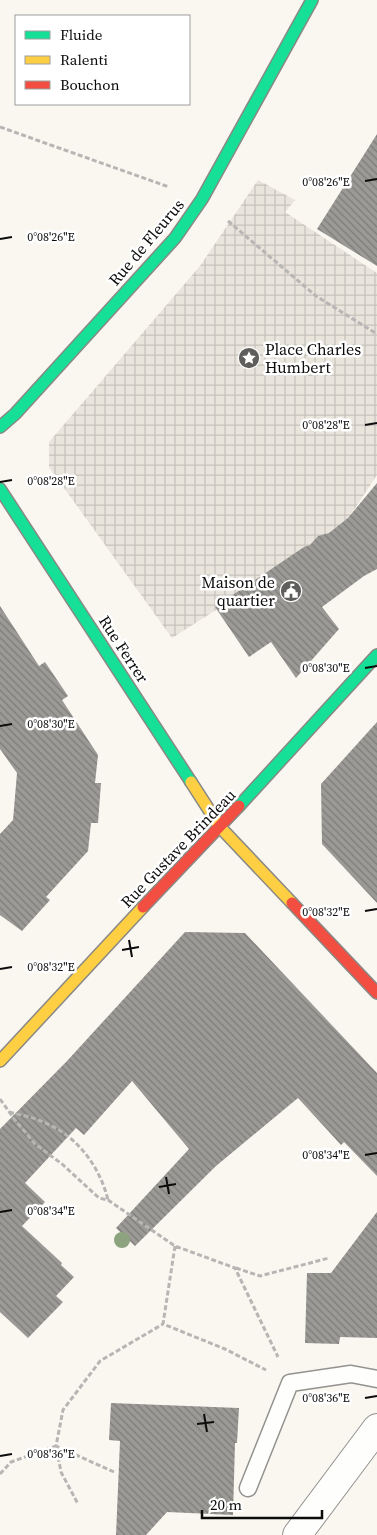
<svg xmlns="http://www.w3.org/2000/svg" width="377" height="1535" font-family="'Source Serif 4',serif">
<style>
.plaza{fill:url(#plaza-grid)}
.building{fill:url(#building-back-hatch)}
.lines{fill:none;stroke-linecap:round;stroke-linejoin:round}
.lane-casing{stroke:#93928f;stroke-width:19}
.street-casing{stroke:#93928f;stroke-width:30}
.fast-casing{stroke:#898885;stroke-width:14}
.slow-casing{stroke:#898885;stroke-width:14}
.jam-casing{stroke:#898885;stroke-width:14}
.path{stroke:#b7b6b5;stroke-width:3;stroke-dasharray:5 2.5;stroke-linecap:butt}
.lane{stroke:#fefefd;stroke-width:16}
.street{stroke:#fefefd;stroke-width:28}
.fast{stroke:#16e098;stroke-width:11}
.slow{stroke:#ffcf43;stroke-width:11}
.jam{stroke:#f24e42;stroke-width:11}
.tree{fill:#8da27f}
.ticks{fill:none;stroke:#0c0c0c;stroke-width:2}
.labels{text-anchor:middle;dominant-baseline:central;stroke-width:5;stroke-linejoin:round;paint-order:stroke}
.street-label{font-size:16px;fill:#0c0c0c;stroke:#fff}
.poi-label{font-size:16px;fill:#0c0c0c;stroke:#fff;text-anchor:start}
.ticks-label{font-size:12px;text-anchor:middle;fill:#0c0c0c;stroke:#fff;stroke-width:5;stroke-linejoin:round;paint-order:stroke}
</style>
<defs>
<pattern id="plaza-grid" width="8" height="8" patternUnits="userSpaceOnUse" patternTransform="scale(1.25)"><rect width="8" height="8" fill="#e9e5dc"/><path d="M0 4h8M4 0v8" fill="none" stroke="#c7c3bc"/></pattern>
<pattern id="building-back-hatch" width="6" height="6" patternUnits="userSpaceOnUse" patternTransform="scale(1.25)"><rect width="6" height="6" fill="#9c9a96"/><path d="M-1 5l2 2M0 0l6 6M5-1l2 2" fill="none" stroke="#7e7c79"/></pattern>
</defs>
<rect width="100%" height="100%" fill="#f9f7f0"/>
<path class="plaza" d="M258,180L295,200L285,212L377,273V475L340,531L172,638L49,467V442L200,266Z"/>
<path class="building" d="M377,134V266L317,229Z
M377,483V569L364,576L322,607L339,629L296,678L271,642L249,657L215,607L304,547L310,545L318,536L329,533L348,518Z
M0,606L39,666L45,662L68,696L62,700L98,755L95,783H101L98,823H91L88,851L46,897L50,900L22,931L0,915V834L13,820L17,773L0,749Z
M377,722V903L322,844L321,784Z
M185,932L245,933L377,1073V1176L344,1142L341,1145L298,1098L216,1166L135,1246L116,1228L189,1149L132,1081L84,1135L76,1128L25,1183L45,1202L22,1226L62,1263L61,1265L74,1277L56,1296L63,1302L28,1338L0,1312V1129L67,1061Z
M377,1212V1338L340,1337L339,1344L305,1343L307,1273H331Z
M111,1403L239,1408L237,1443H235L233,1515L167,1512L146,1535H116L120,1441L109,1440Z"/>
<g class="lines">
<g class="lane-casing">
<path id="lane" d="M248,1488L290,1383L351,1374L377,1379"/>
</g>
<g class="street-casing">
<path id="street" d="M297,1535L377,1428"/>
</g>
<g class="fast-casing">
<path id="fast" d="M0,427L15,414L175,238L202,199L312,0
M0,489L191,782
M239,806L377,655"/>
</g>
<g class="slow-casing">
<path id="slow" d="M191,782L220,827L292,903
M0,1061L143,907"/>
</g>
<g class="jam-casing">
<path id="jam" d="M292,903L377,993
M143,907L239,806"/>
</g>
<path class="path" d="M0,127L169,187
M228,221L316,296L377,334
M0,1099L15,1120L35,1144L62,1164L99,1198L108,1200L175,1246L235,1268L278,1357
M9,1112C21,1115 33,1117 43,1122C77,1135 100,1167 108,1200
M175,1246L163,1324L225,1349L266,1370
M236,1268L260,1276L329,1258
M114,1472L56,1446L63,1410L100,1361L163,1324
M0,1474L11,1462L56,1446L61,1472L78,1504"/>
<use href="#lane" class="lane"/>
<use href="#street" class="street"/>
<use href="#fast" class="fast"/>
<use href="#slow" class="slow"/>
<use href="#jam" class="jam"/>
</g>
<circle class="tree" cx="122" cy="1240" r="8"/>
<path class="ticks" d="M365,181L377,179M0,239L12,237M365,425L377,423M0,482L12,480M365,668L377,666M0,726L12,724M365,911L377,909M129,940L132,957M122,950L139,947M0,969L12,967M365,1155L377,1153M166,1177L169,1194M159,1187L176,1184M0,1212L12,1210M365,1398L377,1396M204,1414L207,1432M197,1424L214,1422M0,1456L12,1454"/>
<defs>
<g id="sight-disc" transform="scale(1.125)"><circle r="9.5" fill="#5f5e5c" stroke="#fff"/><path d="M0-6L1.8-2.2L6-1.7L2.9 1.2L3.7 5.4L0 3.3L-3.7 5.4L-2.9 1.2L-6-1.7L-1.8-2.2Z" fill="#fff"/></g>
<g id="civic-disc" transform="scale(1.125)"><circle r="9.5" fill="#5f5e5c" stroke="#fff"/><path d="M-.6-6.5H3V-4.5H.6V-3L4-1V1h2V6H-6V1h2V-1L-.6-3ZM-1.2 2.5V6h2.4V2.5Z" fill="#fff"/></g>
</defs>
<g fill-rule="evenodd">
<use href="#sight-disc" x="249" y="358"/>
<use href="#civic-disc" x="291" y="591"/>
</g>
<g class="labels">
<g class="street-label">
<text transform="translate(146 242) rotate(-50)">Rue de Fleurus</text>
<text transform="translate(124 649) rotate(57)">Rue Ferrer</text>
<text transform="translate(178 848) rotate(-46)">Rue Gustave Brindeau</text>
</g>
<g class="poi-label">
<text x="265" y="349">Place Charles<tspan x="265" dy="18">Humbert</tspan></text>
<text x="275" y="582" text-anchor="end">Maison de<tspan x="275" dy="18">quartier</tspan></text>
</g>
</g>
<g class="ticks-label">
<text x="326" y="186">0°08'26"E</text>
<text x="51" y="241">0°08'26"E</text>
<text x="326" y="429">0°08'28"E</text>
<text x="51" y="485">0°08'28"E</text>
<text x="326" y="672">0°08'30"E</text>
<text x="51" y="728">0°08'30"E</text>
<text x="326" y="916">0°08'32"E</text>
<text x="51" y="971">0°08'32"E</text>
<text x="326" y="1159">0°08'34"E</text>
<text x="51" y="1215">0°08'34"E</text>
<text x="326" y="1402">0°08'36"E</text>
<text x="51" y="1458">0°08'36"E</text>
</g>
<rect x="15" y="15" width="175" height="90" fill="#ffffff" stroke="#9e9e9e"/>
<rect x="25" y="31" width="25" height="8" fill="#16e098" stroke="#9e9e9e"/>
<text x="60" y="40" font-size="15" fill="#0c0c0c">Fluide</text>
<rect x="25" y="56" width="25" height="8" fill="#ffcf43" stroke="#9e9e9e"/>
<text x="60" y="65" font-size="15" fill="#0c0c0c">Ralenti</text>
<rect x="25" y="81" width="25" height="8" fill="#f24e42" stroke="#9e9e9e"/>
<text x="60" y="90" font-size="15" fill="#0c0c0c">Bouchon</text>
<path d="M202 1510v8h120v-8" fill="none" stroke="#0c0c0c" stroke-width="2.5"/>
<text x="210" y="1510" font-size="15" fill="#0c0c0c" stroke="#ffffff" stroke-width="4" paint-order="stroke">20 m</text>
</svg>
